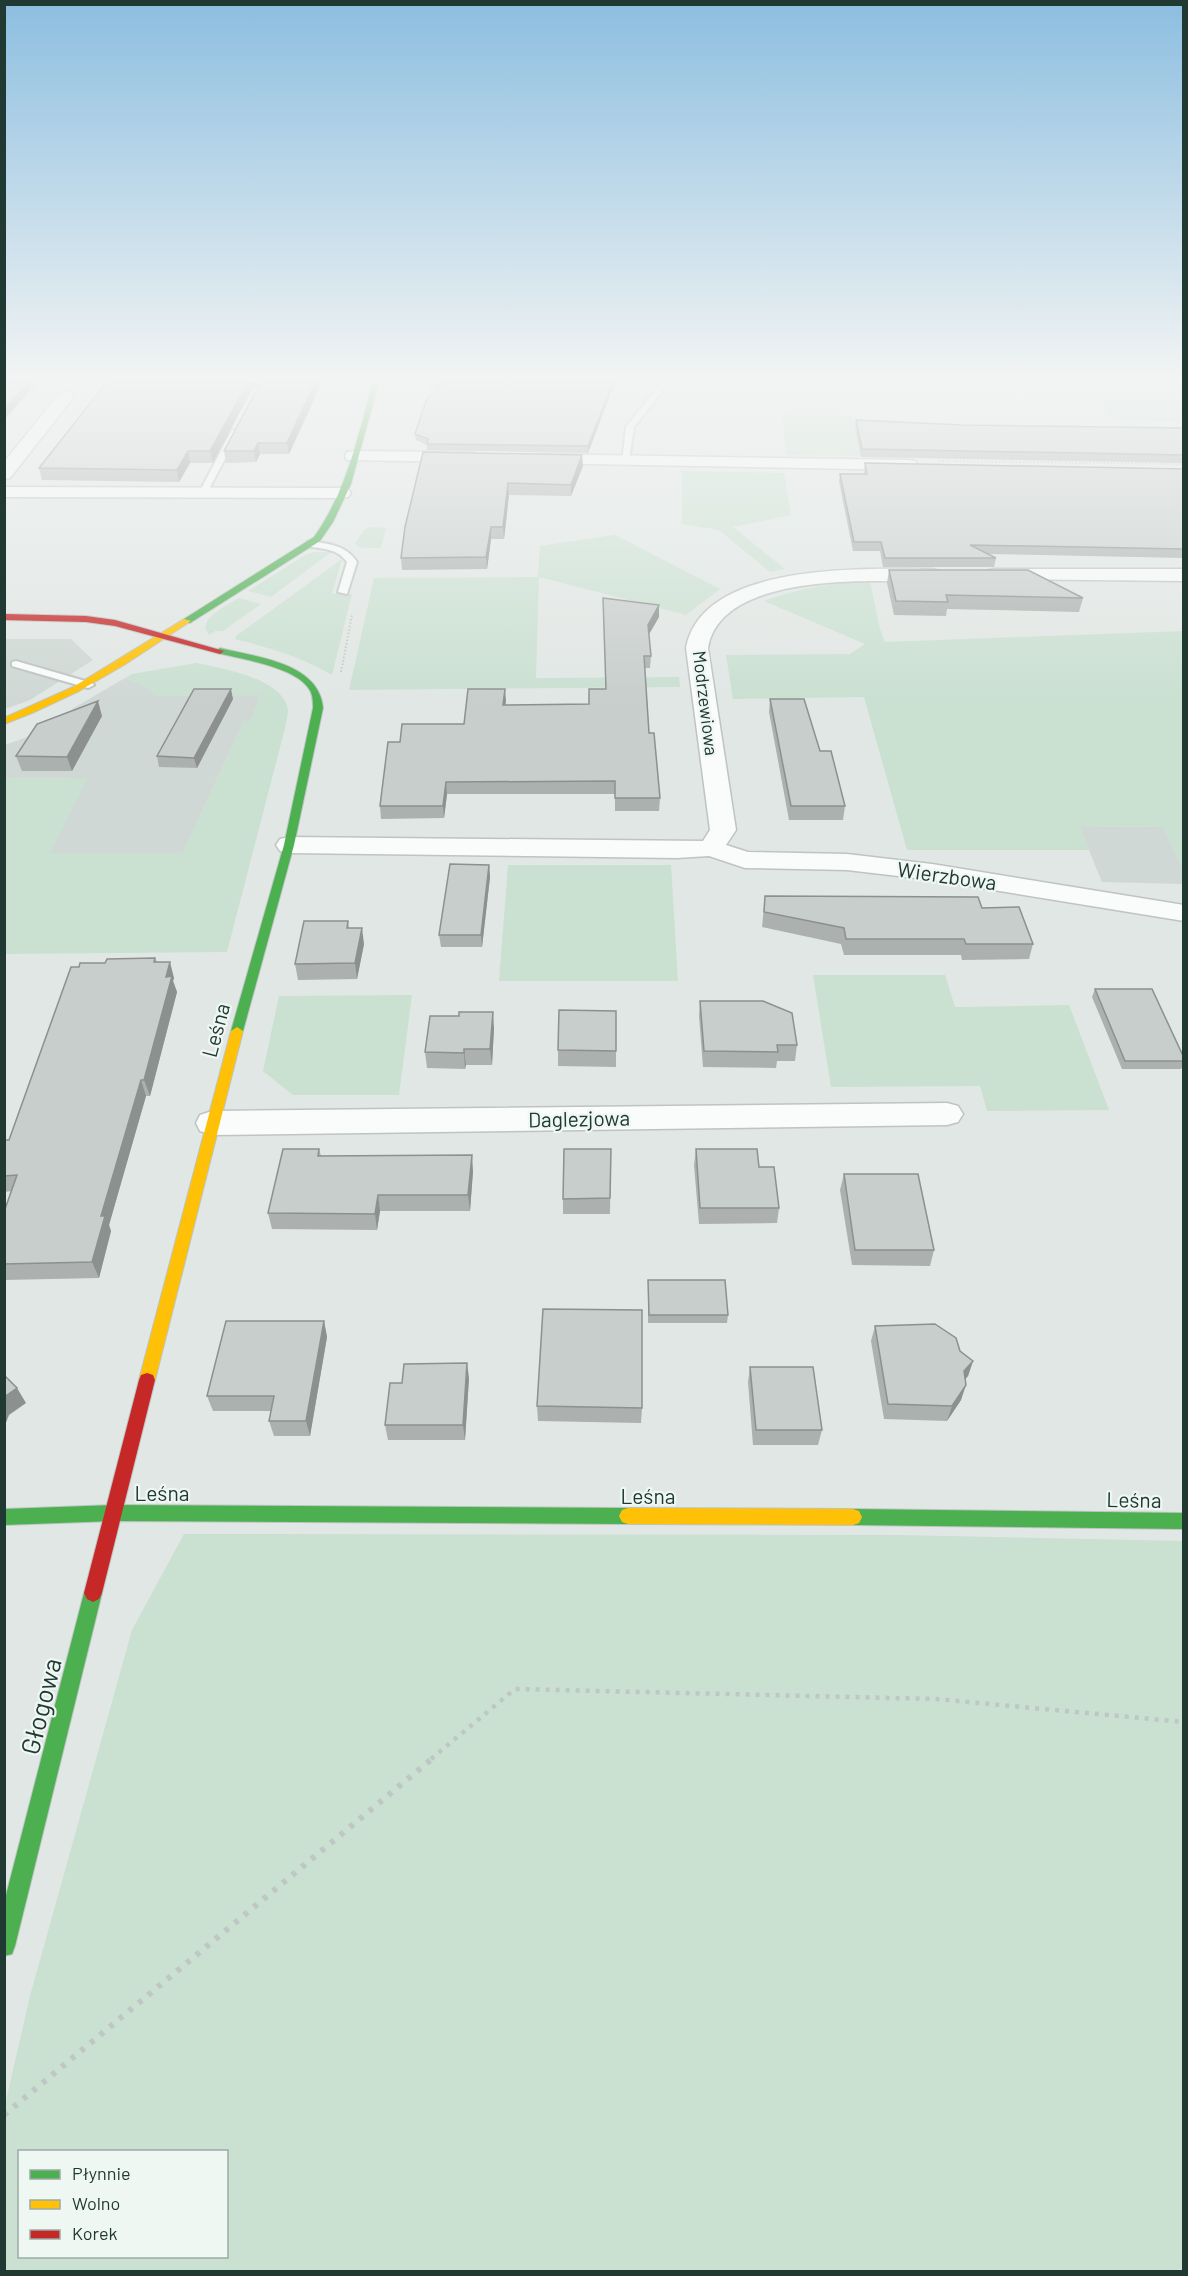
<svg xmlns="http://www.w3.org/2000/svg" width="1188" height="2276" font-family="Barlow,sans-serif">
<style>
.built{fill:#cfd8d4}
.green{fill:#cae0d1;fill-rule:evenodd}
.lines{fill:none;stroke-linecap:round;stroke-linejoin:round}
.lane-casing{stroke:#bec4c1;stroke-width:4}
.street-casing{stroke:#bec4c1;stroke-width:3}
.fast-casing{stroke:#bdc5c2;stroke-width:2}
.slow-casing{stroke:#bdc5c2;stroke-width:2}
.jam-casing{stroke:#bdc5c2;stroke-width:2}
.path-far2{stroke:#bfc7c5;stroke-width:2;stroke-dasharray:1.5 2;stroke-linecap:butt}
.path-far1{stroke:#bfc7c5;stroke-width:4.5;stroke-dasharray:4 6;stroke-linecap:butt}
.path{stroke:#bfc7c5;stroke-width:6;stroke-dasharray:4.5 8;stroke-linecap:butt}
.lane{fill:#fafbfb;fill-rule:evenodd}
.street{fill:#fafbfb;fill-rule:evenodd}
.fast{fill:#4caf50;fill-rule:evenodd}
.slow{fill:#ffc107;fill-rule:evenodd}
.jam{fill:#c62828;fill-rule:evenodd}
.wall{fill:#acb1af}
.shaded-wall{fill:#8c908f}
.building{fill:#c8cecc;stroke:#8c908f;stroke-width:1.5}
.labels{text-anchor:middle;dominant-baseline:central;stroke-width:4.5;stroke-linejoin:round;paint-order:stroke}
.far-street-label{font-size:18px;fill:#203933;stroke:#eff7f3}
.street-label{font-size:21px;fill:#203933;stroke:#eff7f3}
.near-street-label{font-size:26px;fill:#203933;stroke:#eff7f3}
</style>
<rect width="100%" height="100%" fill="#e1e7e4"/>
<path class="built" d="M4,639H71L93,660L30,700L5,709Z
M125,678L145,686L156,696L260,695L251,721H244L183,853H49L86,779L5,778V745L82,717L72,709Z
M1079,826L1163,827L1183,869V884L1102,882Z"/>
<path class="green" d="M1082,382H1183V422L1112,421Z
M782,415L852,416L862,456L787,455Z
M682,471L784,473L791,515L733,527L785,569L770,572L719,530L682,524Z
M371,527L386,528L381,548H362L355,544L364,530Z
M615,535L720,589L686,615L539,577L536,678L679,677L680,687L349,690L374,578L538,577L540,546Z
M314,552H331L271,597L248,591L307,554Z
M342,559L332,594H352L332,675C301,657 270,648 235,639L236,636Z
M870,581L880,629L885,642L1183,631V869L1163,827L1080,826L1089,850H907L864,697L733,699L726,655L850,654L865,644L764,601C799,588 832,583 870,581Z
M239,598L261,604L223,631H215L209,635L205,628C208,613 226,606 239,598Z
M196,663C221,668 283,678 288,710C288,715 286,723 285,728L227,952L5,954L4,778L87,779L50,853H183L244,721H251L260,695L156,696L145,686L125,678L132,674Z
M508,865H671L678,981H499Z
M813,975H945L955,1007L1069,1005L1109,1110L987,1111L980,1086L831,1087Z
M412,995L399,1095H293L263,1071L279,996Z
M184,1534L899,1535L1183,1541V2271L5,2272V2105L30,1996L132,1630ZM20,2152H226V2256H20Z"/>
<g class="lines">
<g class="lane-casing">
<path id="lane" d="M662,382H670L634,427L629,460L622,462L626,427Z
M232,430L239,432L207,493L200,495L199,493Z
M310,541C329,544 346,545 357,562L347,594L338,592L347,562C337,548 322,549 307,546V542Z
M16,661L92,683L94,685L88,688L12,666V662Z"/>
</g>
<g class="street-casing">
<path id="street" d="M66,391L72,393L74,396L72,399L10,478L4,479V462L60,393Z
M353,451L468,452L474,453L476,457L474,461L468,462L347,460L345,456L347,452Z
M537,454L909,460L915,461L918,465L915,469L909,470L531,463L528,459L531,455Z
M4,487L342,488L348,489L351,493L348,497L342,498L4,497Z
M932,569L939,571L942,575L939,579C920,584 898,581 879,581C829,581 718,584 708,648L736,830L726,845L748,852L847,854L932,864L1184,905V921L932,880L847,870L745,868L709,856L677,858L289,853L280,851L276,845L280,839L289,837L703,841L710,830L686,648C702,561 866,569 932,569Z
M993,569H1184V581L986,579L983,575L986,571Z
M947,1103L958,1106L963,1114L958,1122L947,1125L212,1135L200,1131L196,1123L200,1115L212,1111Z"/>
</g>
<g class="fast-casing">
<path id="fast" d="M373,382H379L351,484L333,522L320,541L190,623H184V619L314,537C347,491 358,436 373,382Z
M220,648C255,657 319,662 323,708L294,845L243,1031L237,1035L231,1031L284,845L313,708C313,702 313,694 309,689C296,667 241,659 217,653L216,651Z
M114,1505L628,1508L634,1510L637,1516L634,1522L628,1524L114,1521L4,1525V1509Z
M853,1509L1184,1513V1529L853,1525L847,1523L844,1517L847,1511Z
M93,1584L99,1587L102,1593L15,1946L12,1954L4,1956V1903L84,1593L87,1587Z"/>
</g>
<g class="slow-casing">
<path id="slow" d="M184,619L191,621L124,665L79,691L32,713L4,724V718L73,687Z
M237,1027L243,1031L155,1380L153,1385L147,1387L141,1385L139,1380L231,1031Z
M628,1508L853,1509L859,1511L862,1517L859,1523L853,1525L628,1524L622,1522L619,1516L622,1510Z"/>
</g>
<g class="jam-casing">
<path id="jam" d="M4,614L86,616L115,620L224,651L220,654L115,626L86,622L4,620Z
M147,1373L153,1375L155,1380L102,1593L99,1599L93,1602L87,1599L84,1593L139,1380L141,1375Z"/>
</g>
<path class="path-far2" d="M317,383H345
M939,461L1184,464
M341,672L352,615"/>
<path class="path-far1" d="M431,1759L515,1689L936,1699L1184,1722"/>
<path class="path" d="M4,2115L433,1758"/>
<use href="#lane" class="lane"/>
<use href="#street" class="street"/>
<use href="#fast" class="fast"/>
<use href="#slow" class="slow"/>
<use href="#jam" class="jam"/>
</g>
<path class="wall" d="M107,382H322L289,454H260L256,462L226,463L224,451L259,387L257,386L252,389L213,463H190L179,482L42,480L39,468Z
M428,382H615L588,453L427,450V445L416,440L415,434L438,388L428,387Z
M856,420L962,425L1184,428V463L861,457L855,428Z
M423,452L582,455L583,466L571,496L509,495L504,539H491L487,569L402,570L401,558Z
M865,463L1184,469V558L988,554L996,558L994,567H883L880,551H853L839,482L840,474H864Z
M889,570L1083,598L1079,612L947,609L946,616L894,615L887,583Z
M603,598L659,617L649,634L651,656L650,668H645L649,733L660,798L659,811H615V794H447L444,818L381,819L380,806L400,742L464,724L505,689V705L589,704L606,689Z
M233,699L197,768L159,767L157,756Z
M770,699L845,806L843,820H789L769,712Z
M102,716L72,771H22L16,756Z
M489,865L490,877L482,947H441L439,935Z
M765,896L982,908L1033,944L1029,959L962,960L961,955H844L841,944L762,927Z
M348,921L349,928L364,944L357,979L298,980L295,964Z
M155,958L157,962L174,978L173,981L177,992L150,1096H146L109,1225L111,1231L99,1278L4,1280V1212L12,1191L4,1192V1140H9L79,967Z
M1095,989L1184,1058V1064L1181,1069H1122L1092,997Z
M700,1001L797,1045L795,1061H777L776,1068L703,1067L699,1016Z
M616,1011V1067L558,1066V1050Z
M494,1028L492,1065H466L465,1069L427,1068L425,1052Z
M319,1149L321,1156L473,1171L470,1211H380L377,1230L272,1229L268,1213Z
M611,1149L610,1214H563V1199Z
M696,1149L759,1167L779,1208L777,1223L699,1224L694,1165Z
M844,1174L934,1250L930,1266L852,1265L840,1190Z
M648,1280L728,1315L727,1323H648Z
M324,1321L327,1337L310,1436H274L269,1421L271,1411H213L207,1396Z
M875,1326L960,1351L973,1361L968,1376L965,1379L961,1400L947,1421L884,1419L871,1341Z
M750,1367L822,1430L818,1445H753L748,1382Z
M469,1378L465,1440H388L385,1425L402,1383Z
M537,1406L642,1408L641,1423L538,1421Z"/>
<path class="shaded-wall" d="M28,382H38L4,420V409Z
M248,382H256L257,386L252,389L213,463L210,451Z
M315,382H322L289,454L287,443Z
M613,382H615L588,453V446Z
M258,443L260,454L256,462L254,451Z
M188,451L190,463L179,482L177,470Z
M582,455L583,466L571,496V485Z
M508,483L509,495L504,539L503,527Z
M491,527V539L487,569L486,557Z
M659,605V617L648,636V625Z
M231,689L233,699L197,768L194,758Z
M505,689L506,701L504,717L503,705Z
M98,701L102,716L72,771L67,757Z
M446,782L447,794L444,818L443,806Z
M489,865L490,877L482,947L481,935Z
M362,928L364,944L357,979L355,963Z
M170,962L174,978L173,981L177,992L150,1096L144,1080L166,977Z
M493,1012L494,1028L492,1065L490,1049Z
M464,1049L466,1065L465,1069L464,1053Z
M141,1080L146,1096L109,1225L111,1231L99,1278L92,1262L101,1216Z
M472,1155L473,1171L470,1211L468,1195Z
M378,1195L380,1211L377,1230L375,1214Z
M324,1321L327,1337L310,1436L306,1421Z
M973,1361L968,1376L959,1387L964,1371Z
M467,1363L469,1378L465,1440L463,1425Z
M966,1385L961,1400L947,1421L952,1406Z
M17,1388L26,1403L9,1415L4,1428V1397Z"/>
<path class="building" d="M4,382H28L4,409Z
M107,382H248L210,451H188L177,470L39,468Z
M261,382H315L287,443H258L254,451H224Z
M439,382H613L588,446L427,444L428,439L415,434L427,398L444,383Z
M856,420L962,425L1184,428V455L862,449Z
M423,452L582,455L571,485L508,483L503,527H491L486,557L401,558L405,527Z
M865,463L1184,469V549L970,545L996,558H885L881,542H854L840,474H867Z
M889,570H1028L1083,598L946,595L948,602L896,601Z
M603,598L659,605L648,625L651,656H644L649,733H654L660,798H615V781L446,782L443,806H380L388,742H400L402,724H464L468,689H505L503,705L589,704V689H606Z
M194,689H231L194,758L157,756Z
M770,699H804L820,751H831L845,806H791Z
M98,701L67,757L16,756L37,724Z
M450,864L489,865L481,935H439Z
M765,896L978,897L982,908L1019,907L1033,944H966L964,939H846L844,928L764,912Z
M304,921H348L347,928H362L355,963L295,964Z
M155,958L154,962H170L166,977L172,976L144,1080H141L101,1216H105L92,1262L4,1264V1212L17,1175L4,1176V1140H9L71,967H79L80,963H105L107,959Z
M1095,989H1152L1184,1058V1061H1125Z
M700,1001H763L792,1013L797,1045H777L778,1052L704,1051Z
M559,1010L616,1011V1051L558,1050Z
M459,1012H493L490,1049H464V1053L425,1052L430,1016H459Z
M283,1149H319L318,1156L472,1155L468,1195H378L375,1214L268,1213Z
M564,1149H611L610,1198L563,1199Z
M696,1149H757L759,1167H774L779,1208H700Z
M844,1174H918L934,1250H855Z
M648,1280H725L728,1315H649Z
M543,1309L642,1310V1408L537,1406Z
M226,1321H324L306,1421H269L274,1396H207Z
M935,1324L956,1338L960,1351L973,1361L964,1371L966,1385L952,1406L888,1404L875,1326Z
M467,1363L463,1425H385L390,1383H402L404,1364Z
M750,1367H813L822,1430H756Z
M4,1375L17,1388L4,1397Z"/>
<linearGradient id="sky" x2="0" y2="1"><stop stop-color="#8cbee0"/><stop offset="0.54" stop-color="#f2f4f3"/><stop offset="1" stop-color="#f2f4f3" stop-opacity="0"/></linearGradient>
<rect width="1188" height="701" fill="url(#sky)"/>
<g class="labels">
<g class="far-street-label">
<text transform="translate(706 703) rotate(83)">Modrzewiowa</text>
</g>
<g class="street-label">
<text transform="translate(947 875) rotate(8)">Wierzbowa</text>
<text transform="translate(215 1030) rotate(-75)">Leśna</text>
<text transform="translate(579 1118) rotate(-1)">Daglezjowa</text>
<text x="162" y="1492">Leśna</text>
<text x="648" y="1495">Leśna</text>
<text transform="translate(1134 1499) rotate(1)">Leśna</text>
</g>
<g class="near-street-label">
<text transform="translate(40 1706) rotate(-76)">Głogowa</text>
</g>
</g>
<rect width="1188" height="2276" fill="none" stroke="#203933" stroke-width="12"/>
<rect x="18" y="2150" width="210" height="108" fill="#eff7f3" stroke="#9caba6" stroke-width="1.5"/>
<rect x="30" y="2170" width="30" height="9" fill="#4caf50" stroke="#9caba6" stroke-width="1.5"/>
<text x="72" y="2180" font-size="18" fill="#203933">Płynnie</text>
<rect x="30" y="2200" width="30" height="9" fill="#ffc107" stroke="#9caba6" stroke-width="1.5"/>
<text x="72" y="2210" font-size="18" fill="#203933">Wolno</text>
<rect x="30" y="2230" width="30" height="9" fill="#c62828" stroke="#9caba6" stroke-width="1.5"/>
<text x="72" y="2240" font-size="18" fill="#203933">Korek</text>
</svg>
